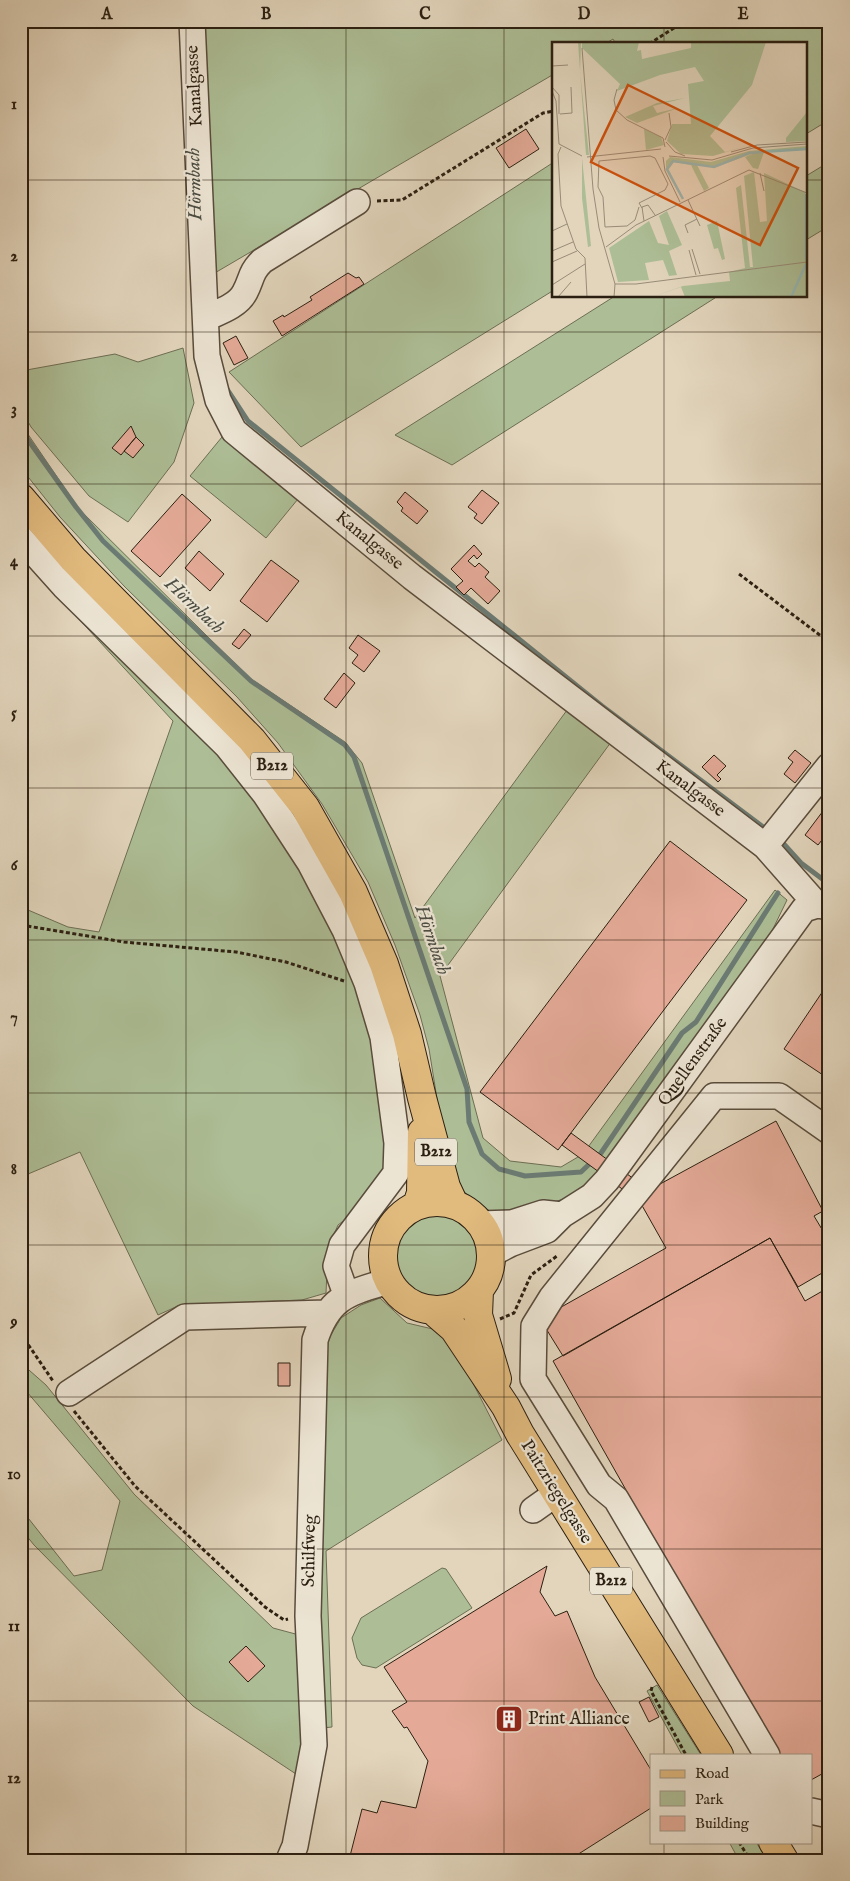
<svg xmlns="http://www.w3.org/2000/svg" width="850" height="1881" font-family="'IM FELL English',serif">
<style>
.green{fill:#adbe96;stroke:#6c6e54}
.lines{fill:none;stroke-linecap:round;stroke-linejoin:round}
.stream{stroke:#6b7b74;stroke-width:5}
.building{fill:#e4aa97;stroke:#2b1f11}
.minor-casing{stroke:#594c3c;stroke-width:28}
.major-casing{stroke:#2b1f11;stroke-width:30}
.path{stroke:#2b1f11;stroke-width:3;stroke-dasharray:4 2.5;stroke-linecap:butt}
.minor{stroke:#ece4d3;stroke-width:25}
.major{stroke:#e1ba7e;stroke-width:28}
.grid{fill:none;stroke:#2b1f11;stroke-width:1;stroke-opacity:0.55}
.labels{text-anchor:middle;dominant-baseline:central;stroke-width:4.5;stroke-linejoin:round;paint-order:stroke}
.shield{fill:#ece4d3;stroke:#655a4b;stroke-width:1}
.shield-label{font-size:16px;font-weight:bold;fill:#2b1f11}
.street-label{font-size:18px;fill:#2b1f11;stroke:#ece4d3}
.poi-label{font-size:18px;fill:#2b1f11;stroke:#ece4d3;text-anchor:start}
.water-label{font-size:19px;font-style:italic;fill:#4b4d43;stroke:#ece4d3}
.inset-river{fill:none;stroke:#95b8b6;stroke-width:2.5}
.inset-road{fill:none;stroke:#998c78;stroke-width:1}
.view{fill:#cc500d;fill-opacity:0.15;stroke:#cc500d;stroke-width:2.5}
.inset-edge{fill:none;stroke:#2b1f11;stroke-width:2.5}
.neatline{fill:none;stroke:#2b1f11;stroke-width:2}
.grid-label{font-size:16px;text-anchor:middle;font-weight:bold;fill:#2b1f11}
</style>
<rect width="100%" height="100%" fill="#e2d5bc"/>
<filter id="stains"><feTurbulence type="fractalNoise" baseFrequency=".004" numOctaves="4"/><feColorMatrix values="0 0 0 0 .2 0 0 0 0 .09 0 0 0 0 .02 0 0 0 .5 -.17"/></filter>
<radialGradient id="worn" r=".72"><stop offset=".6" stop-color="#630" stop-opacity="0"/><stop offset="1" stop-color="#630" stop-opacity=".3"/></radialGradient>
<path class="green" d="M186,21H829V120L806,134V44H616L613,39L605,44H554V74L196,284Z
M554,162V290L301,447L229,372Z
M829,162V226L806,240V176Z
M615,296H718L452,465L395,435Z
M183,348L194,403L174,462L128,522L89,496L31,427L21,409V371L115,354L138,362Z
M21,424L79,509L208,637L251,679L345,742L362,763L415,918L570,706L614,738L440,976L483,1138L510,1161L561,1167L583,1154L775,890L787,900L770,935L593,1179L564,1199L510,1214L491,1212L463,1191L448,1167L429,1049L420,1015L395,945L368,882L322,804L278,743L237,697L124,586L60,517L21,468Z
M222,437L298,499L266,538L190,476Z
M27,563L206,734L267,813L309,881L349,955L372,1032L386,1112L387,1172L367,1203L338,1225L328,1248L326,1293L302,1300L180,1305L158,1315L80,1152L21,1177V907L68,927L99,932L173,721Z
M396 1257a42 42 0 1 1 84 0a42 42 0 1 1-84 0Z
M380,1298L407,1323L437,1330L453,1344L502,1440L326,1551L332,1727L322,1728L319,1458L326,1343L341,1318L361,1305Z
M21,1363L46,1385L134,1494L273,1628L303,1636L307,1690L299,1776L193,1706L34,1545L21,1529V1509L74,1576L102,1570L120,1501L21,1385Z
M442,1568L446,1569L472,1608L376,1668L362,1665L357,1658L352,1638L361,1618Z
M657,1685L701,1755H682L647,1691Z
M729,1842H756L767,1860H739Z"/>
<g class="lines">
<path class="stream" d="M227,389L248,421L602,706L767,830
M21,430L76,507L103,541L251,681L345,745L354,757L467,1089L469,1122L482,1154L499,1169L525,1176L581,1172L601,1153L682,1033L696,1022L778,893
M782,842L801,863L829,884"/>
</g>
<path class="building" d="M526,129L539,149L509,168L496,148Z
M348,273L356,278L359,277L364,284L282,336L273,321L283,315L284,317L312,300L310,297Z
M236,336L248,358L234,365L223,343Z
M131,426L136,437L121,455L112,448Z
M136,437L144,445L133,458L124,451Z
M482,490L499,503L482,524L474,518L477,514L468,507Z
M405,492L428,511L417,524L401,511L403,508L397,502Z
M182,494L211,520L160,577L131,551Z
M474,545L482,554L477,559L474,555L468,561L475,567L479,563L489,572L485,577L500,591L488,604L471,588L464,595L456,587L463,581L451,569Z
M199,551L224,574L210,591L185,568Z
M271,560L299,581L267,622L240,601Z
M244,629L251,635L239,649L232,644Z
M358,635L380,651L364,672L352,663L358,655L349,648Z
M344,673L355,683L336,708L324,699Z
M795,750L811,763L795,783L784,774L793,762L788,758Z
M714,755L726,766L717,775L721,779L718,782L702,767Z
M823,811L829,816V831L818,845L805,835Z
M670,841L747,900L558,1150L480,1092Z
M829,982V1079L784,1049Z
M776,1121L823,1211L814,1216L829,1241V1269L798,1287L770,1238L563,1356L540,1319L666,1248L640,1202L649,1190Z
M571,1133L649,1190L640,1202L562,1145Z
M770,1238L805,1301L826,1289L829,1294V1770L811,1780V1755H776L553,1361Z
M278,1363H290V1386H278Z
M547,1566L540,1592L555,1616L567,1611L595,1677L651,1770V1808L569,1860H349L362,1809L377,1813L381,1801L416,1808L428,1761L407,1727L404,1728L392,1711L407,1702L384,1667Z
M246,1646L265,1666L248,1682L229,1662Z
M649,1697L659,1717L649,1722L639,1702Z"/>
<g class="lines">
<g class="minor-casing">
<path id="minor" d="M192,21L207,356L218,400L234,431L412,577L765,846L817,905L829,907
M206,318C219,312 238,306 245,292C252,279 250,273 262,261L357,202
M21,538L64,586L227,746L265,794L310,863L345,930L367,983L383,1037L397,1143L396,1173L342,1245L336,1266L346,1294
M765,846L829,766
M480,1224L512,1223L543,1213L562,1215
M491,1254L510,1244L547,1230L562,1215L592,1196L607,1180L804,909L817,905
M69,1393L185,1317L327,1313
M533,1510L557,1493
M767,1755L616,1499L599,1485L533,1379L534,1326L552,1297L714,1096H779L829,1131
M811,1811L829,1815
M289,1860L295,1846L314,1745L308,1616L315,1340C329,1296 349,1293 389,1281"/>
</g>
<g class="major-casing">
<path id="major" d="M21,498L73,559L252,740L305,807L353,892L384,964L407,1034L422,1098L446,1187L454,1204
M383 1256a54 54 0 1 1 108 0a54 54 0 1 1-108 0Z
M417,1205L421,1193L422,1132
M479,1291L478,1315L497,1379
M432,1310L454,1329L506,1407L520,1434L719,1755
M773,1842L784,1860"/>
</g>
<path class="path" d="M649,44L685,21
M377,201L402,200L543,113L554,111
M739,574L829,642
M21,925L124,942L236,952L286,962L344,981
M388,1301L414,1319
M500,1319L514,1313L531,1275L557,1256
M21,1334L53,1381
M74,1411L135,1486L265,1607L284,1620L288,1619
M652,1687L651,1691L686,1755
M739,1842L750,1860"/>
<use href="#minor" class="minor"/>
<use href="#major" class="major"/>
</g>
<path class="grid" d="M186,21V1860M346,21V1860M504,21V1860M664,21V44M21,180H554M806,180H829M664,296V1755M21,332H829M21,484H829M21,636H829M21,788H829M21,940H829M21,1093H829M21,1245H829M21,1397H829M21,1549H829M21,1701H829M664,1842V1860"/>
<defs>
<g id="building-square" transform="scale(1.4375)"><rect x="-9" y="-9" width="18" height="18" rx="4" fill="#8f2418" stroke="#ece4d3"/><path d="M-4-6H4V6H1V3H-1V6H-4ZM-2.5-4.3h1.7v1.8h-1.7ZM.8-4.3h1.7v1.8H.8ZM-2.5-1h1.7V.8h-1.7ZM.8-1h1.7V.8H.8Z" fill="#fff"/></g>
</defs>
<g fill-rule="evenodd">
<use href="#building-square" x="509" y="1719"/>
</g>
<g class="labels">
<g class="shield">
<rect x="251" y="752.5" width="42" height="27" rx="4"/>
<rect x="415" y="1138.5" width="42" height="27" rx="4"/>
<rect x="590" y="1567.5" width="42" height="27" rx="4"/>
</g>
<g class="shield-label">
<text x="272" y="766">B212</text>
<text x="436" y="1152">B212</text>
<text x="611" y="1581">B212</text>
</g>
<g class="street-label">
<text transform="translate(195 86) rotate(-93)">Kanalgasse</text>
<text transform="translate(369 541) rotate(39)">Kanalgasse</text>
<text transform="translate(690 789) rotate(37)">Kanalgasse</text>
<text transform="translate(693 1062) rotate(-54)">Quellenstraße</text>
<text transform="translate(556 1492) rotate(58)">Paitzriegelgasse</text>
<text transform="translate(310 1551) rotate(-89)">Schilfweg</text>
</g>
<g class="poi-label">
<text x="528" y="1719">Print Alliance</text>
</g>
<g class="water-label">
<text transform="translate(195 184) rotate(-92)">Hörmbach</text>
<text transform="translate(194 606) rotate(43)">Hörmbach</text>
<text transform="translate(432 940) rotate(71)">Hörmbach</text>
</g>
</g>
<g transform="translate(552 42)">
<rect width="255" height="255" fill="#e2d5bc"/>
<path d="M26,0H29L28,30L37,113H34ZM30,0H87L85,9L89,8L90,17L139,6V0H214L200,43L158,94L173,110L194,104L161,114L129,112L115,99L120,82H139L136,42L152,39L143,25L108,33L65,49L68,42L30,6ZM133,56L101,64L105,71L126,66L85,81L73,75L105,61ZM255,70V99L234,100V96ZM92,87L109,95L112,103L94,108ZM255,104L252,108L207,109L212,110L206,127L201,126L193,115L205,110L164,125L145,123L157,146L152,149L139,123L122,120L116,128L130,157L114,128V119L118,115L159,120L197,109ZM30,116L39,204L36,205L30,156ZM202,130L208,180L215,179L212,131L253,150L255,255H133L129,245L100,255L131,244L178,239L177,230L193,226L184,146L189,143L198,225H201L192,134ZM115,169L130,203L117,209L125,233L117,234L111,218L93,221L97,238L66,240L57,206L97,179L106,201L117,203L107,174ZM165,179L173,217L170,218L166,206L162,207L155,183Z" fill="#adbe96"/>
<path class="inset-river" d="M254,152V218M131,157L115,127L121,119L162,125L197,111L255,107M239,255L254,222"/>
<path class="inset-road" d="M30,6L41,147L47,186L63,242L62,255M0,24L16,23M0,45L7,53V72M65,47L62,58L64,68L75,78L111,96L113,105M0,49L4,59L7,102L30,114M8,72L20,71L19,45M113,98L119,85L117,71M114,100L123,110L133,114M9,105L6,112L9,164L24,207L33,216L35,255M179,110L205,103L255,100M117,114L160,118L201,106L255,102M35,115L109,107M111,115L113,129L128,160M208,131L212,149M136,158L148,184M87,165L83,178L75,184L53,185L51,155L46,145L47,119L98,114L103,116L116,142L113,148L87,161L90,166M92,179L90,165L96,163L103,173M0,189L15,182M136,191L133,183L145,177M54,205L84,183L197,128L255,151M140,207L148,232M137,208L144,233M0,209L21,200M0,220L25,209M63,242H84L255,220M0,243L33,222M6,255L19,240"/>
<path class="view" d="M76,43L246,126L208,203L39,120Z"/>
<rect width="255" height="255" class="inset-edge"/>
</g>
<rect width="850" height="1881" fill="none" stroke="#e2d5bc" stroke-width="55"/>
<rect x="650" y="1754" width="162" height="90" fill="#ece4d3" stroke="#9f9585"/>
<rect x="660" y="1770" width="25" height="8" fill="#e1ba7e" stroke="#9f9585"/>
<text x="695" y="1778" font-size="15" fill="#2b1f11">Road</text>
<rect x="660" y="1791" width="25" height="15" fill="#adbe96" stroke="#9f9585"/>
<text x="695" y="1804" font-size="15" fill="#2b1f11">Park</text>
<rect x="660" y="1816" width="25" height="15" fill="#e4aa97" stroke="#9f9585"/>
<text x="695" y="1828" font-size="15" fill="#2b1f11">Building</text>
<rect x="28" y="28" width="794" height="1826" class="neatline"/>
<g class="grid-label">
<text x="107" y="19">A</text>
<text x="266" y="19">B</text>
<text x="425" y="19">C</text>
<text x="584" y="19">D</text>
<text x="743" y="19">E</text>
<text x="14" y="109">1</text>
<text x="14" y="261">2</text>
<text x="14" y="414">3</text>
<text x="14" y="566">4</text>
<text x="14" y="718">5</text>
<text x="14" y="870">6</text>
<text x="14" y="1022">7</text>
<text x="14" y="1174">8</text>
<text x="14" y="1327">9</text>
<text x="14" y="1479">10</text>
<text x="14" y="1631">11</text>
<text x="14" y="1783">12</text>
</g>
<rect width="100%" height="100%" filter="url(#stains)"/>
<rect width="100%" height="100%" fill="url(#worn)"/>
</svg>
